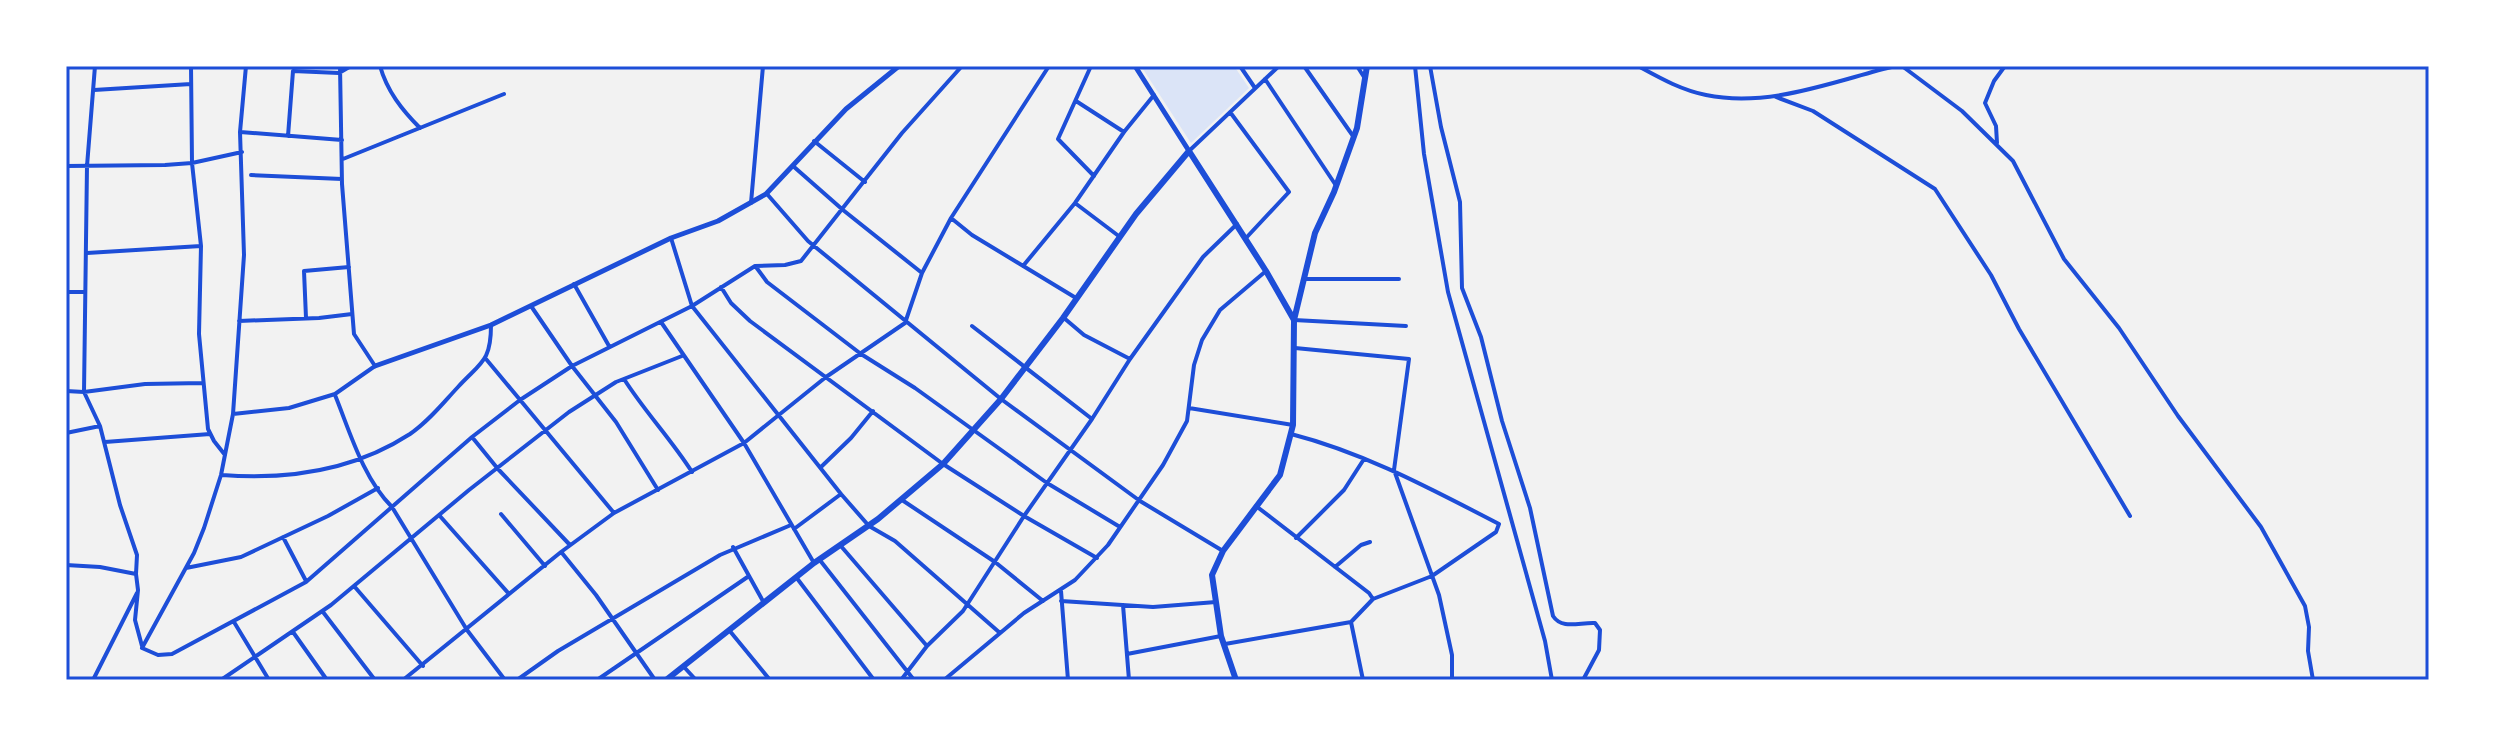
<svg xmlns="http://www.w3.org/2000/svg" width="2495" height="746" font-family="Overpass,sans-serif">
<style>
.green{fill:#dbe4f7}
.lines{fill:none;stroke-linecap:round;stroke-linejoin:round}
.minor{stroke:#1d4ed8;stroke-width:4}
.tertiary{stroke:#1d4ed8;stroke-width:5}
.secondary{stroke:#1d4ed8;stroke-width:6}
.neatline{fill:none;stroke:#1d4ed8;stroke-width:3}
</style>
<rect width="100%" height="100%" fill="#f2f2f2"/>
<path class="green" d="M1141,66H1234L1249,88L1191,143Z"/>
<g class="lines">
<path class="minor" d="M95,66L87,166L84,392L100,426L120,505L137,555L136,574L138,590L135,620L142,646
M191,66L192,163L201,246L199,334L208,429L214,441L225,455
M380,66C387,91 402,110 420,128
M1091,66L1058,139L1094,176
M1240,66L1255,88
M1304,66L1353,136
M1357,66L1364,77
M1415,66L1424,154L1448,292L1545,641L1552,680
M1430,66L1441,127L1460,202L1462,288L1481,337L1502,421L1530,508L1553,616C1562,630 1580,622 1595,623L1600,630L1599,650L1583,680
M1638,66C1660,78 1681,90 1706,95C1770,108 1834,81 1895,66
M1902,66L1962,111L2013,161L2064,259L2119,328L2178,416L2261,527L2305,606L2309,627L2308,651L2313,680
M339,73L351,66
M1265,79L1335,184
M94,90L191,84
M1776,97L1813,111L1935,189L1991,275L2019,329L2130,516
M1076,101L1124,132
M1230,112L1289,192L1246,238
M240,132L342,140
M288,136L293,71L339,73
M814,141L865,182
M1997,143L1996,126L1985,103L1994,81L2005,66
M1189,151L1279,66
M343,159L504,94
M66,166L165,165L192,163L242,152
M793,166L843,210L922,273
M251,175L342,179
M767,194L808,241L1001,399L1140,501L1223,551
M751,203L763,66
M1075,203L1120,237
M951,218L972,235L1076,298
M671,238L692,306L841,494L869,526L895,541L1000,633
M87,253L201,246
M1023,266L1075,203L1124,132L1154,95
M756,267L767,282L861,354L915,388L1047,483L1120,527
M1305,279H1399
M574,284L609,346
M721,287L731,303L750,321L943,464L1024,516L1097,558
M66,292H85
M531,306L572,366L616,422L658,490
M306,318L304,271L349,267
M1064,318L1084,335L1130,359
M1294,320L1406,326
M239,321L319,318L352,314
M661,322L744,443L814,563
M972,326L1092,419
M1295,348L1409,359L1394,470L1439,595L1452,655V680
M486,359L614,513
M624,379C645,412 671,439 692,472
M66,391L84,392L145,384L203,383
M335,395C350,432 363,478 392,507L467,630L505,680
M1189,408L1293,425
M233,414L289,408L335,394L375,366L354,334L342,184L340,66
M66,433L100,426
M1291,434C1365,453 1431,489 1499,524
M472,437L498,469L570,545
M105,442L210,434
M66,462V495
M821,467L851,438L873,411
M222,475C288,480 353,471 410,434C429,421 443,403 458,387C481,362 491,362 491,325
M902,500L995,562L1043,601
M1256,506L1369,593L1373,599
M501,514L545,566
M439,515L509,594
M794,529L841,494
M283,537L306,581
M1296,538L1344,490L1364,459
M840,545L927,646
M733,547L764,603
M562,553L596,595L655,680
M819,559L914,680
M66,565L100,567L136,574
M1335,567L1361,545L1370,542
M186,568L241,557L328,516L378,488
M796,577L874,680
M354,586L423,666
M1061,591L1068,680
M1061,601L1153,607L1216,602
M1123,605L1129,680
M323,612L375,680
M234,622L269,680
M1351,622L1363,680
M729,630L770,680
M293,632L327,680
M1225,644L1351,622L1373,599L1432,576L1496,532L1499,524
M142,648L158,655L172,654L306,582L472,437L520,400L572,366L692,306L755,266L785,265L801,261L902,133L962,66
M142,648L194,553L204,528L221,475L233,414L244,255L240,132L246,66
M1127,654L1221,636
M684,667L696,680
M93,680L137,593
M221,680L331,605L469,490L569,412L616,382L682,356
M403,680L561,552L614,513L744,443L826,377L905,323L922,273L951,218L1049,66
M517,680L558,651L720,555L791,525
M597,680L749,576
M901,680L927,646L963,611L1024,516L1092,419L1130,359L1203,257L1237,224
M944,680L1024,613L1075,580L1108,545L1163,465L1187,421L1194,365L1202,340L1220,310L1266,271"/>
<path class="tertiary" d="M1135,66L1189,151
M375,366L491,325L671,238L718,221L766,194L846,109L899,66"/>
<path class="secondary" d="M666,680L814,563L878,519L943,464L1001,399L1063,318L1136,214L1189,151L1266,271L1294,320
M1236,680L1221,636L1212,575L1223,551L1280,475L1293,425L1294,320L1315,233L1334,192L1357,128L1367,66"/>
</g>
<rect width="2495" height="746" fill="none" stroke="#ffffff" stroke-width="136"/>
<rect x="68" y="68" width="2359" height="610" class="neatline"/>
</svg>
